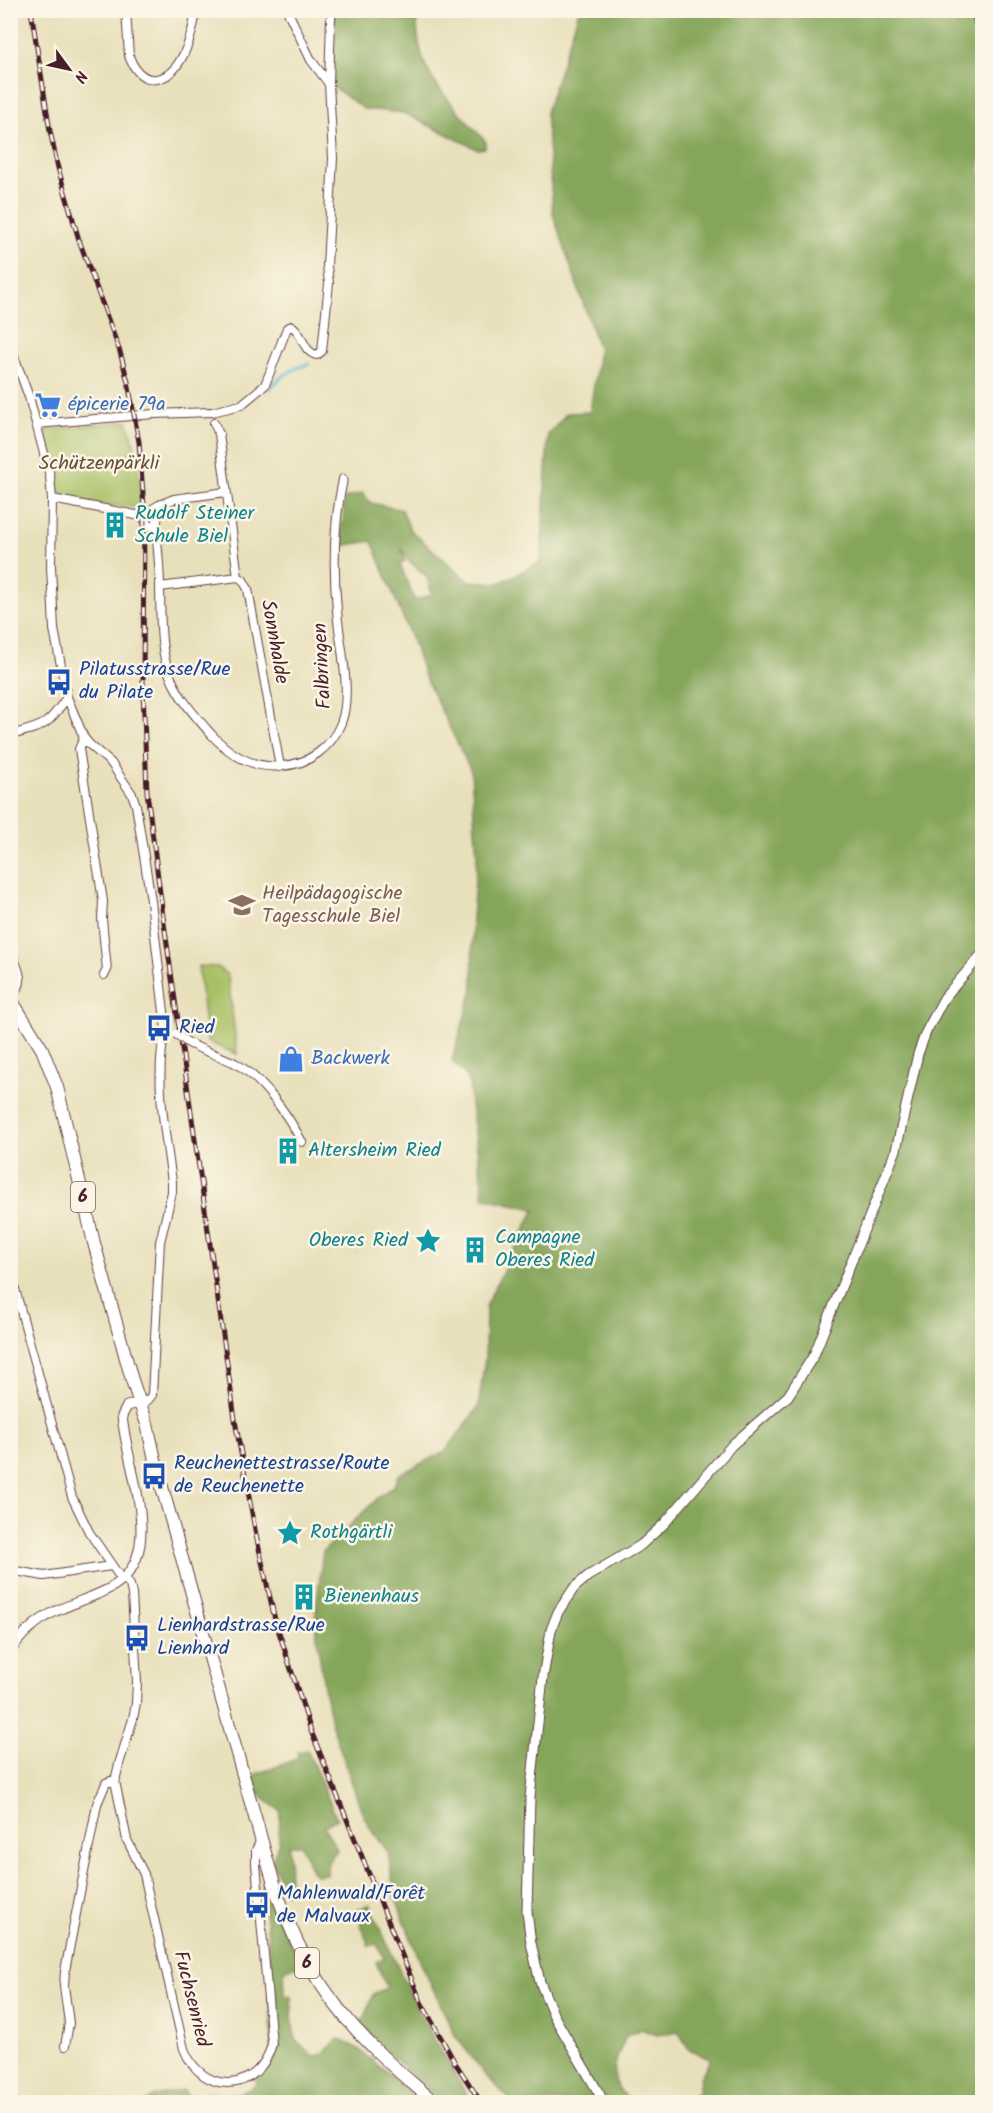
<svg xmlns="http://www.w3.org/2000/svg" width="993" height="2113" font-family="Kalam,sans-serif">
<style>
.green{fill:#a7c065;stroke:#787048;stroke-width:1.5}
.forest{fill:#85a65a;stroke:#686242;stroke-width:1.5;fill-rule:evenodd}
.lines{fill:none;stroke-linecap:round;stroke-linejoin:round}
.stream{stroke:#53b8d1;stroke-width:3}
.minor-casing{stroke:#623c41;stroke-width:10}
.tertiary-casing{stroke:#623c41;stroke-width:11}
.primary-casing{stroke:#623c41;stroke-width:14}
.minor{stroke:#fff;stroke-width:8}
.tertiary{stroke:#fff;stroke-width:9}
.primary{stroke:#fff;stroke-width:12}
.rail-casing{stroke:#4a1f2b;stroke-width:5}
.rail{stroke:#fcf5e5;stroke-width:3;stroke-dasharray:9;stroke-linecap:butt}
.minor-bridge-casing{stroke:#623c41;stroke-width:10;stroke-linecap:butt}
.minor-bridge{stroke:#fff;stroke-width:8}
.labels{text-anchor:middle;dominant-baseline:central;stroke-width:5;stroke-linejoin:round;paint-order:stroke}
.shield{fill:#fcf5e5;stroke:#7f5f63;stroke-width:1.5}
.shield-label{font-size:18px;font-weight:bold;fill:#4a1f2b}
.shop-label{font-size:20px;fill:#366cbe;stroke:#fcf5e5;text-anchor:start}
.park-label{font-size:20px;fill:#664f3c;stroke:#fcf5e5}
.culture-label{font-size:20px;fill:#0d838f;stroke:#fcf5e5;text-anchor:start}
.street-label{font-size:20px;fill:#4a1f2b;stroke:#fcf5e5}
.transit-label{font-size:20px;fill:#164399;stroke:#fcf5e5;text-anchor:start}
.education-label{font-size:20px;fill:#785e54;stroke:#fcf5e5;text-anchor:start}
</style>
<rect width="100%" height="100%" fill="#fcf5e5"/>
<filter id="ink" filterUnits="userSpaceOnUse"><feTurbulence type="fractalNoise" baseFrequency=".0167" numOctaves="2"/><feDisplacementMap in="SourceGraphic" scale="12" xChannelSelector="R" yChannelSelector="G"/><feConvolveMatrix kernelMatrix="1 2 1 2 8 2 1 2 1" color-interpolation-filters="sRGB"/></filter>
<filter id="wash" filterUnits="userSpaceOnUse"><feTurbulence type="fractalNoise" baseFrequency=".008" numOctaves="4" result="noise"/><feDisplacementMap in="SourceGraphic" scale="24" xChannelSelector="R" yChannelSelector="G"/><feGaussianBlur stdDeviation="1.35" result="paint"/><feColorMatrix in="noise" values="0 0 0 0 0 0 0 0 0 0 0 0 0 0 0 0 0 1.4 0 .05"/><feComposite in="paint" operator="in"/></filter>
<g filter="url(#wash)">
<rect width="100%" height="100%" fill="#e8e0bb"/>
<path class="green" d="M127,421C138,449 140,478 141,508L72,502L58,489L45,430Z
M198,966L218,967L228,976L237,1054L207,1042Z"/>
<path class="forest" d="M333,11H417C416,33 420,58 432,78C445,99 469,123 486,142L485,148L477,149L404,113L364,109L329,84Z
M579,11H973L982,46V118L979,167L982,179V2102H688L698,2092L701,2075L711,2060L689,2049L678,2031L657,2035L641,2029L626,2036C619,2053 609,2069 618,2087C621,2093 626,2096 629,2102H513L485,2075L455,2035L420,1961L395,1897L388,1852L371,1829L363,1815L331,1722L324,1687L317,1637L316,1610L323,1551L380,1496L394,1486L398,1475L446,1451L478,1408L485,1359L486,1305L535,1209L484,1198L470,1097C472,1079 464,1073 452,1061L473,989L472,919L477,857L471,771L424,675L414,645L372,541L340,546L345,498L362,493L371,503L402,510L410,530L468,581L499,583L541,562L548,435L567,413L590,412L599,350L553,214L546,112ZM401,548L409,561L427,577L432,594L415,601L400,564L405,561Z
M307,1750L337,1819L324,1826L337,1850L328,1862L326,1874L316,1875C309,1869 307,1855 301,1845H289L290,1891L285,1893L272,1861L279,1841L280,1811L262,1796L248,1777L297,1759L298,1752Z
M261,1883L301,1965L284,1970L285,1995L291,1997L293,2028L296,2040L314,2057L324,2053L338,2039L357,2048L422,2102H146L155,2096L183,2090L186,2095L206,2100L208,2092C225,2096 244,2095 257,2084L255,2078L271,2061L272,2042L268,1936Z
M369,1904L419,2013L471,2102H442L383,2048L360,2022L365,2017L373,1994L387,1988L376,1962L384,1958L377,1944L369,1946L356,1911Z"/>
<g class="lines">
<path class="stream" d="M269,388C282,377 292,368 309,364"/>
</g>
</g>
<g filter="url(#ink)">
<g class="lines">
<g class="minor-casing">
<path id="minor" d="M126,10L129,56C133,67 139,77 151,79C181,82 193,33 196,10
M287,10L311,60L329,84
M975,10L982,38
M10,345L29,397L50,476L52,499L51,566L54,629L67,697L84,738L90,745L111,763L132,794L136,805L151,901L166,1029C153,1075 166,1135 172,1182V1192L160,1242L152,1395L148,1400L140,1403
M214,423L219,434L238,577L243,580L248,589L280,767
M37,424L154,414L212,412L241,405L265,385L287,328L292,326C304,334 302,352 317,355L322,351L329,283L327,266L333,158L329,84L331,18L333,10
M52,499L141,516L156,530C158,550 160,569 160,589C161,619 159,650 171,678C180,699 196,717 211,734C230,755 253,769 282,766C309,764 331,748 341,723C353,692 339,643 337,610C333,567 334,521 343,479
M141,516L159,505
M156,530L159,505L174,499L226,492
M160,587L238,577
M10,735C44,726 47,727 67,697
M84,738L79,749L103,901L102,919L107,970L104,975
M10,947C15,966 30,983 10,996
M187,1042C202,1051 219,1055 235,1063C262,1078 288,1115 302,1142
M10,1271L72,1497L89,1532L122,1580
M10,1570L44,1576L111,1566
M124,1577L130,1585L132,1594L137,1682L136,1703L133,1719L119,1764L115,1781L127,1840L144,1874L147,1888L184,2049C203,2097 259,2093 272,2044L256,1864V1850L261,1840
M65,2046L69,2023L64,1986L65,1971L97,1804L106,1783L116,1779"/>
</g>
<g class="tertiary-casing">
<path id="tertiary" d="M10,1652C21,1634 35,1622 54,1612C95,1592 141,1591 141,1530C141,1492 126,1454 122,1416L127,1406L140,1403
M604,2102L554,2016L540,1982L531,1943L527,1912L530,1797L543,1677L551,1630L558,1612L574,1588L588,1576L641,1545L664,1524L732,1445L788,1396L814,1355L896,1150L918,1054L926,1032L944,998L982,954"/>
</g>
<g class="primary-casing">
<path id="primary" d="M10,998L42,1049L57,1087L94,1243L132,1380L147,1424L158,1473L269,1867C288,1936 321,1997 373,2047C392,2067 414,2084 434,2102"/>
</g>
<use href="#minor" class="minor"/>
<use href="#tertiary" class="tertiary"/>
<use href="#primary" class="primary"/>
<g class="rail-casing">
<path id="rail" d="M31,10L50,131L58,168L79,240L120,352L128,382L139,442L144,506L143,689L147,792L163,916L236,1426L256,1535L275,1620L311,1731L421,2002L454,2061L481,2102"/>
</g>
<use href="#rail" class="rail"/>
<g class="minor-bridge-casing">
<path id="minor-bridge" d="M176,1034L187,1042"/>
</g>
<use href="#minor-bridge" class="minor-bridge"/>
</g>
</g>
<defs>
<g id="supermarket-bare" transform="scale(2.07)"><path d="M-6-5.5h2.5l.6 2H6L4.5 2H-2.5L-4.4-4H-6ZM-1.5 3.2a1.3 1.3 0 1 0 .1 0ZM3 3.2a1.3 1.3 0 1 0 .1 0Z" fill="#3f7fe0" stroke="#fcf5e5" stroke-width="2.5" paint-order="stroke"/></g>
<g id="building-bare" transform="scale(2.07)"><path d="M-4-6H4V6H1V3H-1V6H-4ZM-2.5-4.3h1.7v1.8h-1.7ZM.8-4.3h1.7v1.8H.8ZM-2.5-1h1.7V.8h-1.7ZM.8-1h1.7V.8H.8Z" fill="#0f9aa8" stroke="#fcf5e5" stroke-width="2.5" paint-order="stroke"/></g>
<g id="bus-bare" transform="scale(2.07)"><path d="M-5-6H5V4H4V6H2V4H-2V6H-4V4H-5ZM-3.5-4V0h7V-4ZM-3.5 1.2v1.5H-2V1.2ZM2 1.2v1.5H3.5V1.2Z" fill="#1a4fb4" stroke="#fcf5e5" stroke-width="2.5" paint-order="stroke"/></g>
<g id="school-bare" transform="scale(2.07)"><path d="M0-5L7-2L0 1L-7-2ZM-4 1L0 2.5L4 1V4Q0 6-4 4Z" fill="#8d6e63" stroke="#fcf5e5" stroke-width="2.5" paint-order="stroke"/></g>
<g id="shop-bare" transform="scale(2.07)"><path d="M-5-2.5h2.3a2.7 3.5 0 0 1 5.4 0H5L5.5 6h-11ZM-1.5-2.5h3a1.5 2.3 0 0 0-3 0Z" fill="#3f7fe0" stroke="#fcf5e5" stroke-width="2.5" paint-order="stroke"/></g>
<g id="sight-bare" transform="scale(2.07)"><path d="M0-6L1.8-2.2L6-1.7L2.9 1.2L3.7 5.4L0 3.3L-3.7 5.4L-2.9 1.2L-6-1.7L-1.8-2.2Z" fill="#0f9aa8" stroke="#fcf5e5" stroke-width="2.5" paint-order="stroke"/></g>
</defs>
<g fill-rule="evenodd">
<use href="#supermarket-bare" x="48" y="405"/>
<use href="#building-bare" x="115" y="525"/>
<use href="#bus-bare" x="59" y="682"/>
<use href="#school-bare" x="242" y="905"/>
<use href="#bus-bare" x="159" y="1028"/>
<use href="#shop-bare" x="291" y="1059"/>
<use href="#building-bare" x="288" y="1151"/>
<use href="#sight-bare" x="428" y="1241"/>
<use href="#building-bare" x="475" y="1250"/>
<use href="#bus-bare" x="154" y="1476"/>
<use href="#sight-bare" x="290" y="1533"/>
<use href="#building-bare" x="304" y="1597"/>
<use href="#bus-bare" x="137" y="1638"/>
<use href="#bus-bare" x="257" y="1905"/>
</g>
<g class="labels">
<g class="shield">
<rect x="71" y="1182" width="24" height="30" rx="4.5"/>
<rect x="295" y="1948" width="24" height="30" rx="4.5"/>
</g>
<g class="shield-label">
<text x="83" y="1197">6</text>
<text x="307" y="1963">6</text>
</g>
<g class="shop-label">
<text x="68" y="405">épicerie 79a</text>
<text x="311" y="1059">Backwerk</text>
</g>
<g class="park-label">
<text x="99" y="464">Schützenpärkli</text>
</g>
<g class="culture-label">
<text x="135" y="514">Rudolf Steiner<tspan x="135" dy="23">Schule Biel</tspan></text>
<text x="308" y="1151">Altersheim Ried</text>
<text x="495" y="1238">Campagne<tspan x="495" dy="23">Oberes Ried</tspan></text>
<text x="408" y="1241" text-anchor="end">Oberes Ried</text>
<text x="310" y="1533">Rothgärtli</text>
<text x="324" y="1597">Bienenhaus</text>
</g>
<g class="street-label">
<text transform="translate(274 642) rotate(80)">Sonnhalde</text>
<text transform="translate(323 666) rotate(-93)">Falbringen</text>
<text transform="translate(191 1999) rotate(76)">Fuchsenried</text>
</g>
<g class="transit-label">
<text x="79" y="670">Pilatusstrasse/Rue<tspan x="79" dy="23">du Pilate</tspan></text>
<text x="179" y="1028">Ried</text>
<text x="174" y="1464">Reuchenettestrasse/Route<tspan x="174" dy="23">de Reuchenette</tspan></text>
<text x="157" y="1626">Lienhardstrasse/Rue<tspan x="157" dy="23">Lienhard</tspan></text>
<text x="277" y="1894">Mahlenwald/Forêt<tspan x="277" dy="23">de Malvaux</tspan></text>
</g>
<g class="education-label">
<text x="262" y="894">Heilpädagogische<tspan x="262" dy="23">Tagesschule Biel</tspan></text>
</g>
</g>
<rect width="993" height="2113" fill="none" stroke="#fcf5e5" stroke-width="36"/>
<g transform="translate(69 69) rotate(123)" stroke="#fcf5e5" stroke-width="4.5" paint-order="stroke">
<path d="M0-4.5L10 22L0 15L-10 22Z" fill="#4a1f2b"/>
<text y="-9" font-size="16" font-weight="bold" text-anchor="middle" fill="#4a1f2b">N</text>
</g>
</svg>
